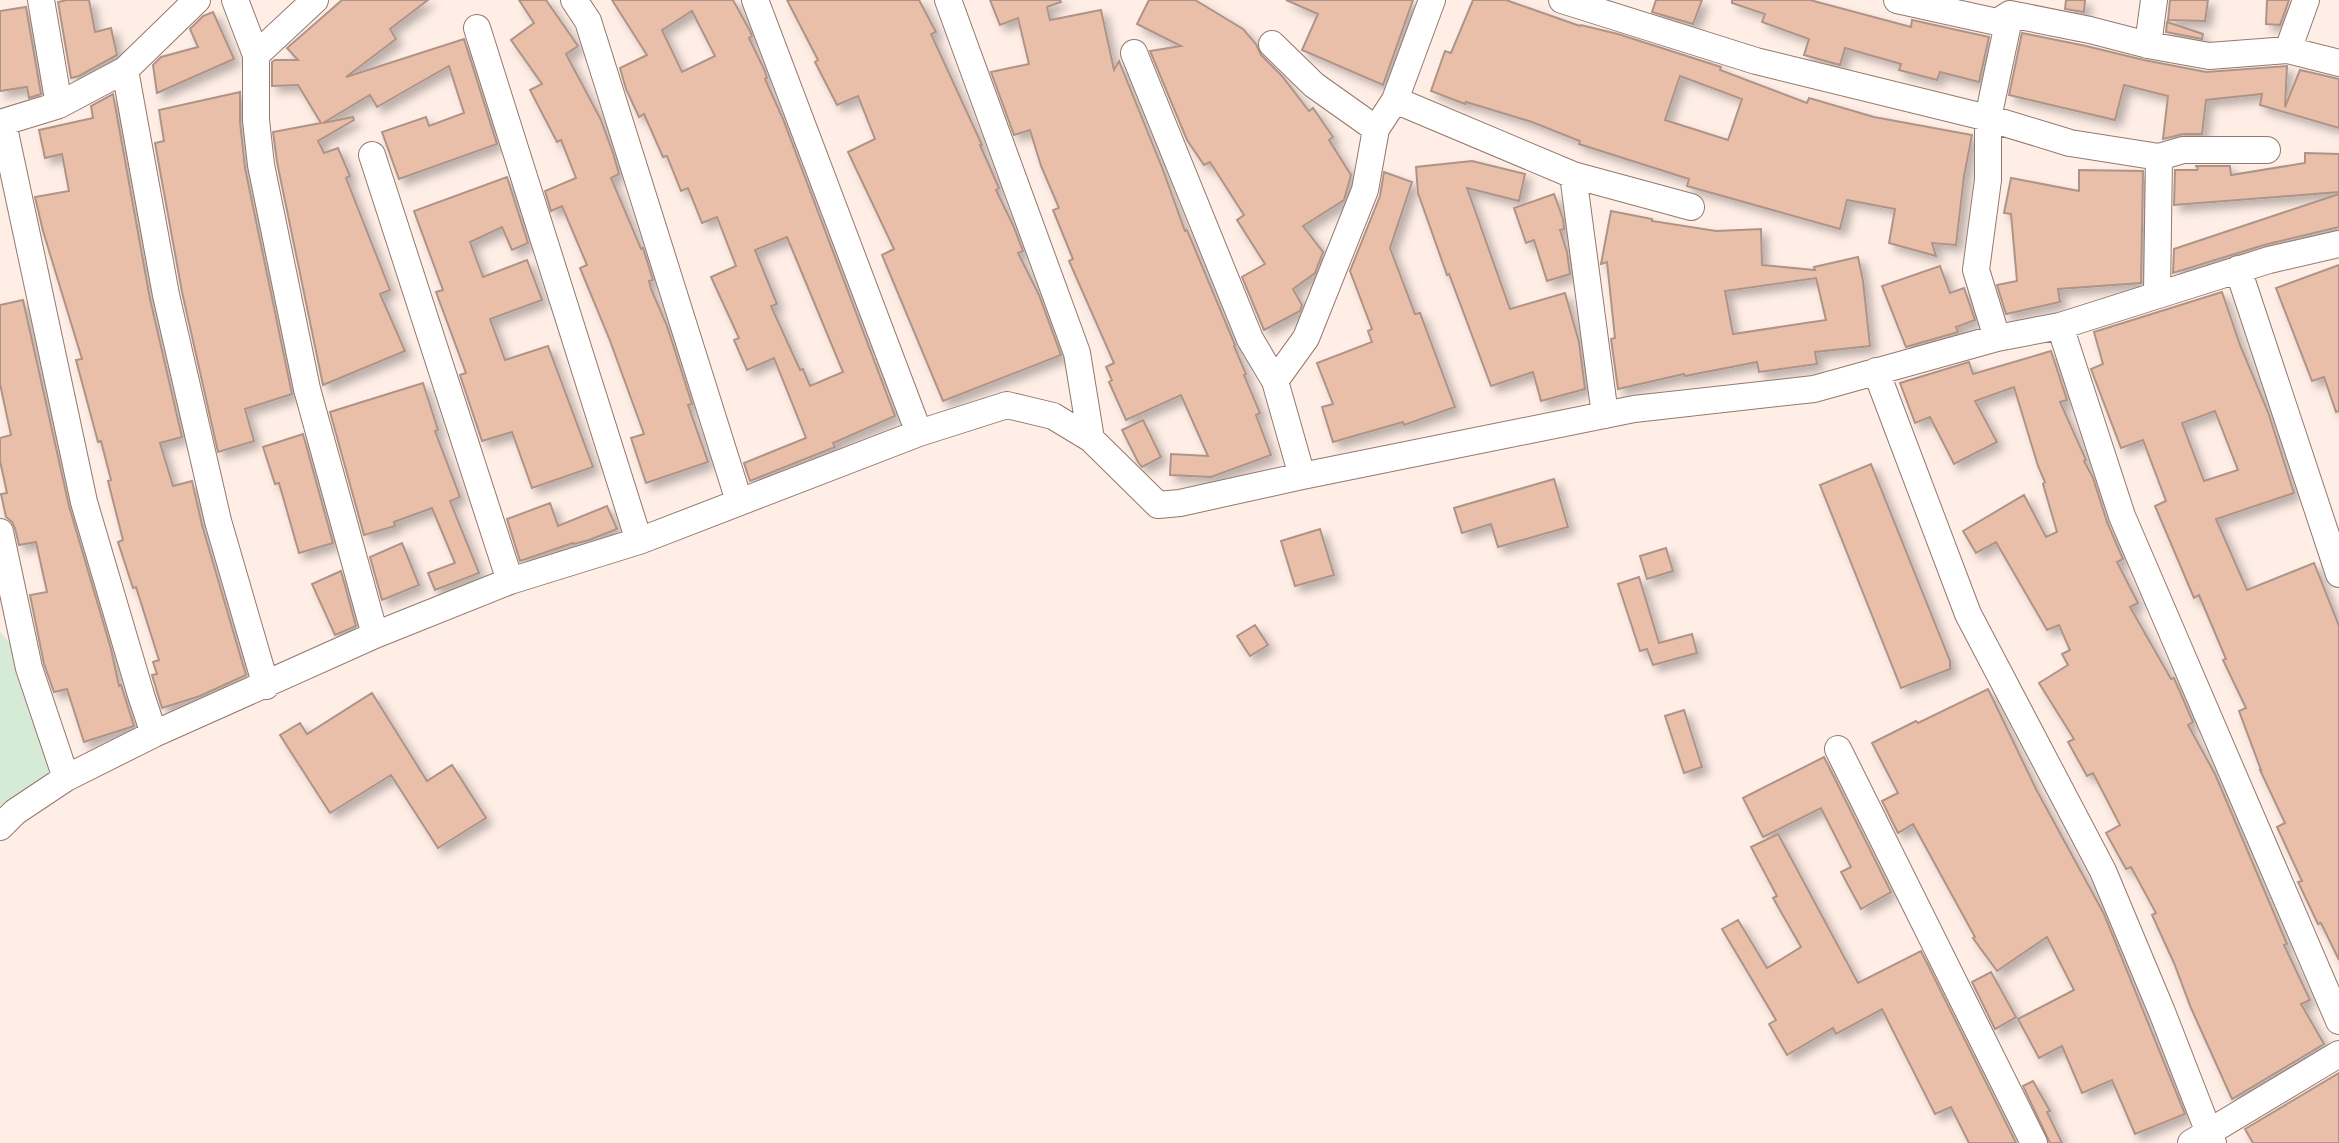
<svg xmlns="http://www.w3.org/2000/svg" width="2339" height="1143" font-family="'Archivo Narrow',sans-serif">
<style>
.green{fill:#d5ebd6}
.building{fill:#eabfa9;stroke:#ae9488;stroke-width:2;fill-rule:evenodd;filter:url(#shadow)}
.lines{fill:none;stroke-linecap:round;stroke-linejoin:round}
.minor-casing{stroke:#92796d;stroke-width:28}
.minor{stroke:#fff;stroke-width:26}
</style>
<defs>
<filter id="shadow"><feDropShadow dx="6" dy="6" stdDeviation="4" flood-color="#0004"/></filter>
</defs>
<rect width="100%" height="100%" fill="#ffeee6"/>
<path class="green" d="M0,631L29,668L66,778L0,827Z"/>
<path class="building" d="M67,0H89L95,32L111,28L117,55L79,76L71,78L58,2Z
M342,0H428L390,29L396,39L346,77L464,39L497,144L399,179L382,132L426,117L429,126L464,113L449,66L377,107L370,95L323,123L353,117L354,120L318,141L324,153L338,148L350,176L346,178L390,290L380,294L405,351L323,385L277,162L273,132L321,123L298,85L272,86V62L275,60H298L287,48Z
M519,0H546L578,46L566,54L601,120L613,153L619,174L611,178L641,249L643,248L653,280L649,281L651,289L667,326L692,404L688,405L708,462L646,483L631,438L644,434L609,338L580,268L587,265L562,206L551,211L545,191L576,178L561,140L557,142L530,90L542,84L511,40L534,23Z
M612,0H733L750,31L752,36L749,38L764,69L767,78L765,79L783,119L895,416L833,443L835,447L750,481L744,463L806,438L774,358L747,370L734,340L739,338L711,277L736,266L717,217L702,223L688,188L681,191L667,156L663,157L644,114L639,117L626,89L620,68L647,55ZM692,11L715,56L682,72L662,30ZM787,237L843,372L810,386L803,369L800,370L771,306L777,304L755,250Z
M787,0H919L936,32L931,34L982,145H980L999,188L996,190L1013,225L1023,251L1018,253L1039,295L1061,355L943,401L882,255L894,249L848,152L875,139L858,96L837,105L815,62L818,60Z
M990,0H1060L1061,2L1047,7L1050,20L1101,10L1114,70L1119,61L1163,170L1185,231L1187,230L1235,345L1234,346L1246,374L1244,375L1260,413L1256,415L1271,455L1211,477L1170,475L1171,454L1208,456L1181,395L1126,420L1109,382L1112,380L1106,367L1114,363L1069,261L1073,259L1053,210L1059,208L1041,166L1030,130L1014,135L991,72L1029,64L1018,18L1000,25Z
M1149,0H1195L1243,29L1256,44L1261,55L1282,76L1309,111L1313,108L1333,137L1329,140L1351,175L1344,200L1303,226L1323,252L1315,273L1293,289L1302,305L1300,311L1264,330L1242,277L1265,264L1237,220L1244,215L1210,162L1204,165L1187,140L1150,51L1181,46L1137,24Z
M1286,0H1413L1383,85L1302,50L1318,14Z
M1473,0H1506L1580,26L1581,25L1618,34L1721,67L1720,70L1807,103L1809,98L1874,117L1972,135L1964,176L1956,245L1932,243L1936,256L1889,243L1895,209L1847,200L1840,229L1687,186L1689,179L1579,144L1580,141L1532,122L1466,102L1465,104L1431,91L1445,51L1451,53ZM1680,76L1742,99L1728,140L1665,120Z
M1656,0H1702L1693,24L1652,12Z
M1732,0H1810L1911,27L1912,20L1989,37L1979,82L1940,72L1937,80L1899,70L1901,64L1845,48L1840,65L1804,55L1809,39L1762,22L1765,14L1732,3Z
M2066,0H2085L2084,12L2065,9Z
M2170,0H2208L2205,21L2168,20Z
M2267,0H2289L2280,25L2266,24Z
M26,7L41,94L29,98L27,87L0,91V11Z
M213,12L234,59L157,93L153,65L161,57L198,47L190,29L203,16Z
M2167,22L2203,34L2202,39L2166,32Z
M2022,33L2086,46L2144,60L2206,72L2287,66L2285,107L2300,70L2339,79V128L2260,105L2262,94L2206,100L2202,134H2183L2163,139L2168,96L2124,85L2115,120L2009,95Z
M240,92V122L245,168L292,394L245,409L254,441L218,452L182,292L155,143L164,141L159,110Z
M113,94L150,299L182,437L160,443L173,486L192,481L202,525L246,675L200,696L162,708L152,675L157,674L153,662L159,660L136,587L133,588L118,542L123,540L108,481L111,480L101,441L98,442L76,360L82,359L43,231L35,197L69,191L62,154L45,158L39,130L93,118L91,106Z
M2305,153L2339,154V192L2174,205L2175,170H2197L2198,167L2195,166H2230L2231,175L2305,163Z
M1472,161L1525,174L1519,201L1467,188L1510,309L1565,293L1579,342L1585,389L1541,401L1533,372L1491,386L1449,274L1447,275L1418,193L1416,167Z
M2079,170L2143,171L2141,283L2058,289L2060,302L2006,314L1997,285L2017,281L2011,214L2004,213L2011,178L2079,191Z
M1384,172L1412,182L1390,248L1415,314L1420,313L1455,407L1404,425L1403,422L1333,442L1322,407L1333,404L1317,363L1372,342L1368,331L1372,329L1350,271L1380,196Z
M507,177L528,243L512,250L502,227L470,242L483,277L527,260L542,300L490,319L505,360L548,346L593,467L532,488L512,432L482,441L460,375L466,373L436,292L443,290L414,211Z
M1554,194L1563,219L1564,229L1560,230L1567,252L1570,274L1547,281L1534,240L1526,243L1514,208Z
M2339,194V227L2264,245L2173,273L2174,249Z
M1611,211L1652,219V221L1716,231L1761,229L1762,265L1815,270L1814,267L1858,257L1863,281L1870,346L1815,352L1817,364L1759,372L1757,362L1685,376L1684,374L1618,389L1611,339L1615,338L1607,262L1601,264ZM1816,278L1826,320L1733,334L1725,291Z
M2339,265V411L2336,412L2324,377L2312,381L2276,288Z
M1940,266L1950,293L1964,288L1975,320L1956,327L1958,332L1906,347L1882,286Z
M2222,292L2240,345L2268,412L2294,493L2216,519L2247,590L2314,563L2339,626V960L2321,923L2318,924L2298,882L2302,881L2277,827L2285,823L2260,770H2261L2239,711L2246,708L2223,660L2226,659L2199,595L2194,598L2155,506L2166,501L2143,440L2121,448L2091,369L2103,364L2094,332ZM2215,411L2238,470L2204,481L2182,423Z
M23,300L69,506L111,649L119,686L121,685L134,726L84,742L67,689L54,692L44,664L30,595L47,592L36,542L19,545L15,528L12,522L6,517L1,494L7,493L0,461V438L11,435L0,384V305Z
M2051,351L2067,400L2060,402L2086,460L2084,461L2093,478L2107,522L2123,559L2117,562L2138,603L2130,607L2171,679L2174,678L2193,722L2188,725L2215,774L2287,944L2284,945L2310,1000L2301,1004L2324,1044L2232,1099L2191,1008L2174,963L2152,915L2156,913L2131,867L2126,869L2106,833L2120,825L2093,773L2087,776L2068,742L2074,739L2039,683L2068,665L2062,654L2070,650L2059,625L2047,630L1996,542L1976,553L1963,531L2024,495L2046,537L2057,532L2043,484L2045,482L2038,466L2014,387L1975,401L1997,442L1954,464L1930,417L1915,423L1900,383L1969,362L1973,374Z
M423,383L438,430L435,431L460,497L450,501L479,573L435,590L428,573L455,563L432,508L394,522L395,526L364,535L330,412Z
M1143,420L1161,457L1142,467L1138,462L1122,430Z
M303,434L333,543L299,553L279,483L275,484L263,447Z
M1871,464L1950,661V669L1901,688L1820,485Z
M1554,479L1568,527L1498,547L1491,524L1462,533L1454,508Z
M550,503L558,526L607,506L617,529L589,540L574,544L573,543L520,561L507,519Z
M1320,529L1334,575L1295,586L1281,541Z
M402,543L419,585L382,600L370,557Z
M1666,548L1673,571L1647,579L1640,556Z
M341,571L356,626L335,635L312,584Z
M1639,577L1659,643L1692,634L1697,653L1653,665L1647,649L1640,651L1618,584Z
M1255,625L1268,645L1250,656L1237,636Z
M1988,689L2036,789L2104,914L2185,1114L2135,1134L2112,1080L2082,1093L2062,1046L2039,1058L2018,1019L2074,990L2047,937L1997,971L1973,938L1975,937L1913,824L1898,833L1882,801L1898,793L1872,743L1916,721L1918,723Z
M372,693L427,781L452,765L486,818L438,848L391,775L330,813L280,735L300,723L307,734Z
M1684,710L1702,767L1684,773L1665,716Z
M1824,757L1891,892L1861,909L1841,872L1851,867L1821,808L1763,837L1743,798Z
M1778,834L1858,983L1921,951L2016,1143H1969L1951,1107L1935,1114L1882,1009L1836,1034L1833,1028L1787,1055L1769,1024L1776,1020L1722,929L1738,920L1767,968L1801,947L1773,898L1777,896L1751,847Z
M1991,972L2016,1017L1995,1029L1972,982Z
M2339,1073V1143H2253L2245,1129Z
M2033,1081L2050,1111L2047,1112L2062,1143H2050L2023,1086Z"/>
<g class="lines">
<g class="minor-casing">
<path id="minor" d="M41,0L59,105
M235,0L256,55V120L261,165L307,389L375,635
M574,0L588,21L739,501
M755,0L919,433
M948,0L1077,353L1091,439
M1562,0L1756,61L1988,118L2070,143L2159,157L2183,150H2267
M1897,0L1997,22L2010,14L2090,30L2148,45L2209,56L2288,50L2339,63
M477,28L639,541
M1272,44L1314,85L1376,129
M2148,45L2154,0
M2288,50L2306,0
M1134,53L1250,339L1275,381L1302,476
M256,55L315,0
M125,70L166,295L218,521L266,686
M1395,100L1573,175L1691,207
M0,123L59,105L125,70L197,0
M3,123L84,502L141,695L154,734
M372,155L510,581
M1573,175L1605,415
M2238,269L2339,574
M2157,294L2159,157
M2060,326L2122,516L2339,1021
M1997,338L1976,270L1988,180V118L2010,14
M1876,371L1968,614L2103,871L2162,1012L2213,1143
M1275,381L1306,338L1365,190L1376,129L1395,100L1432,0
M0,532L29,668L66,778
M1838,749L2034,1143
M0,827L15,812L66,778L154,734L375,635L510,581L639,541L919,433L1007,405L1053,416L1091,439L1158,505L1180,503L1302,476L1634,409L1814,389L1997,338L2060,326L2269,260L2339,244
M2191,1143L2339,1054"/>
</g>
<use href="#minor" class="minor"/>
</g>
</svg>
